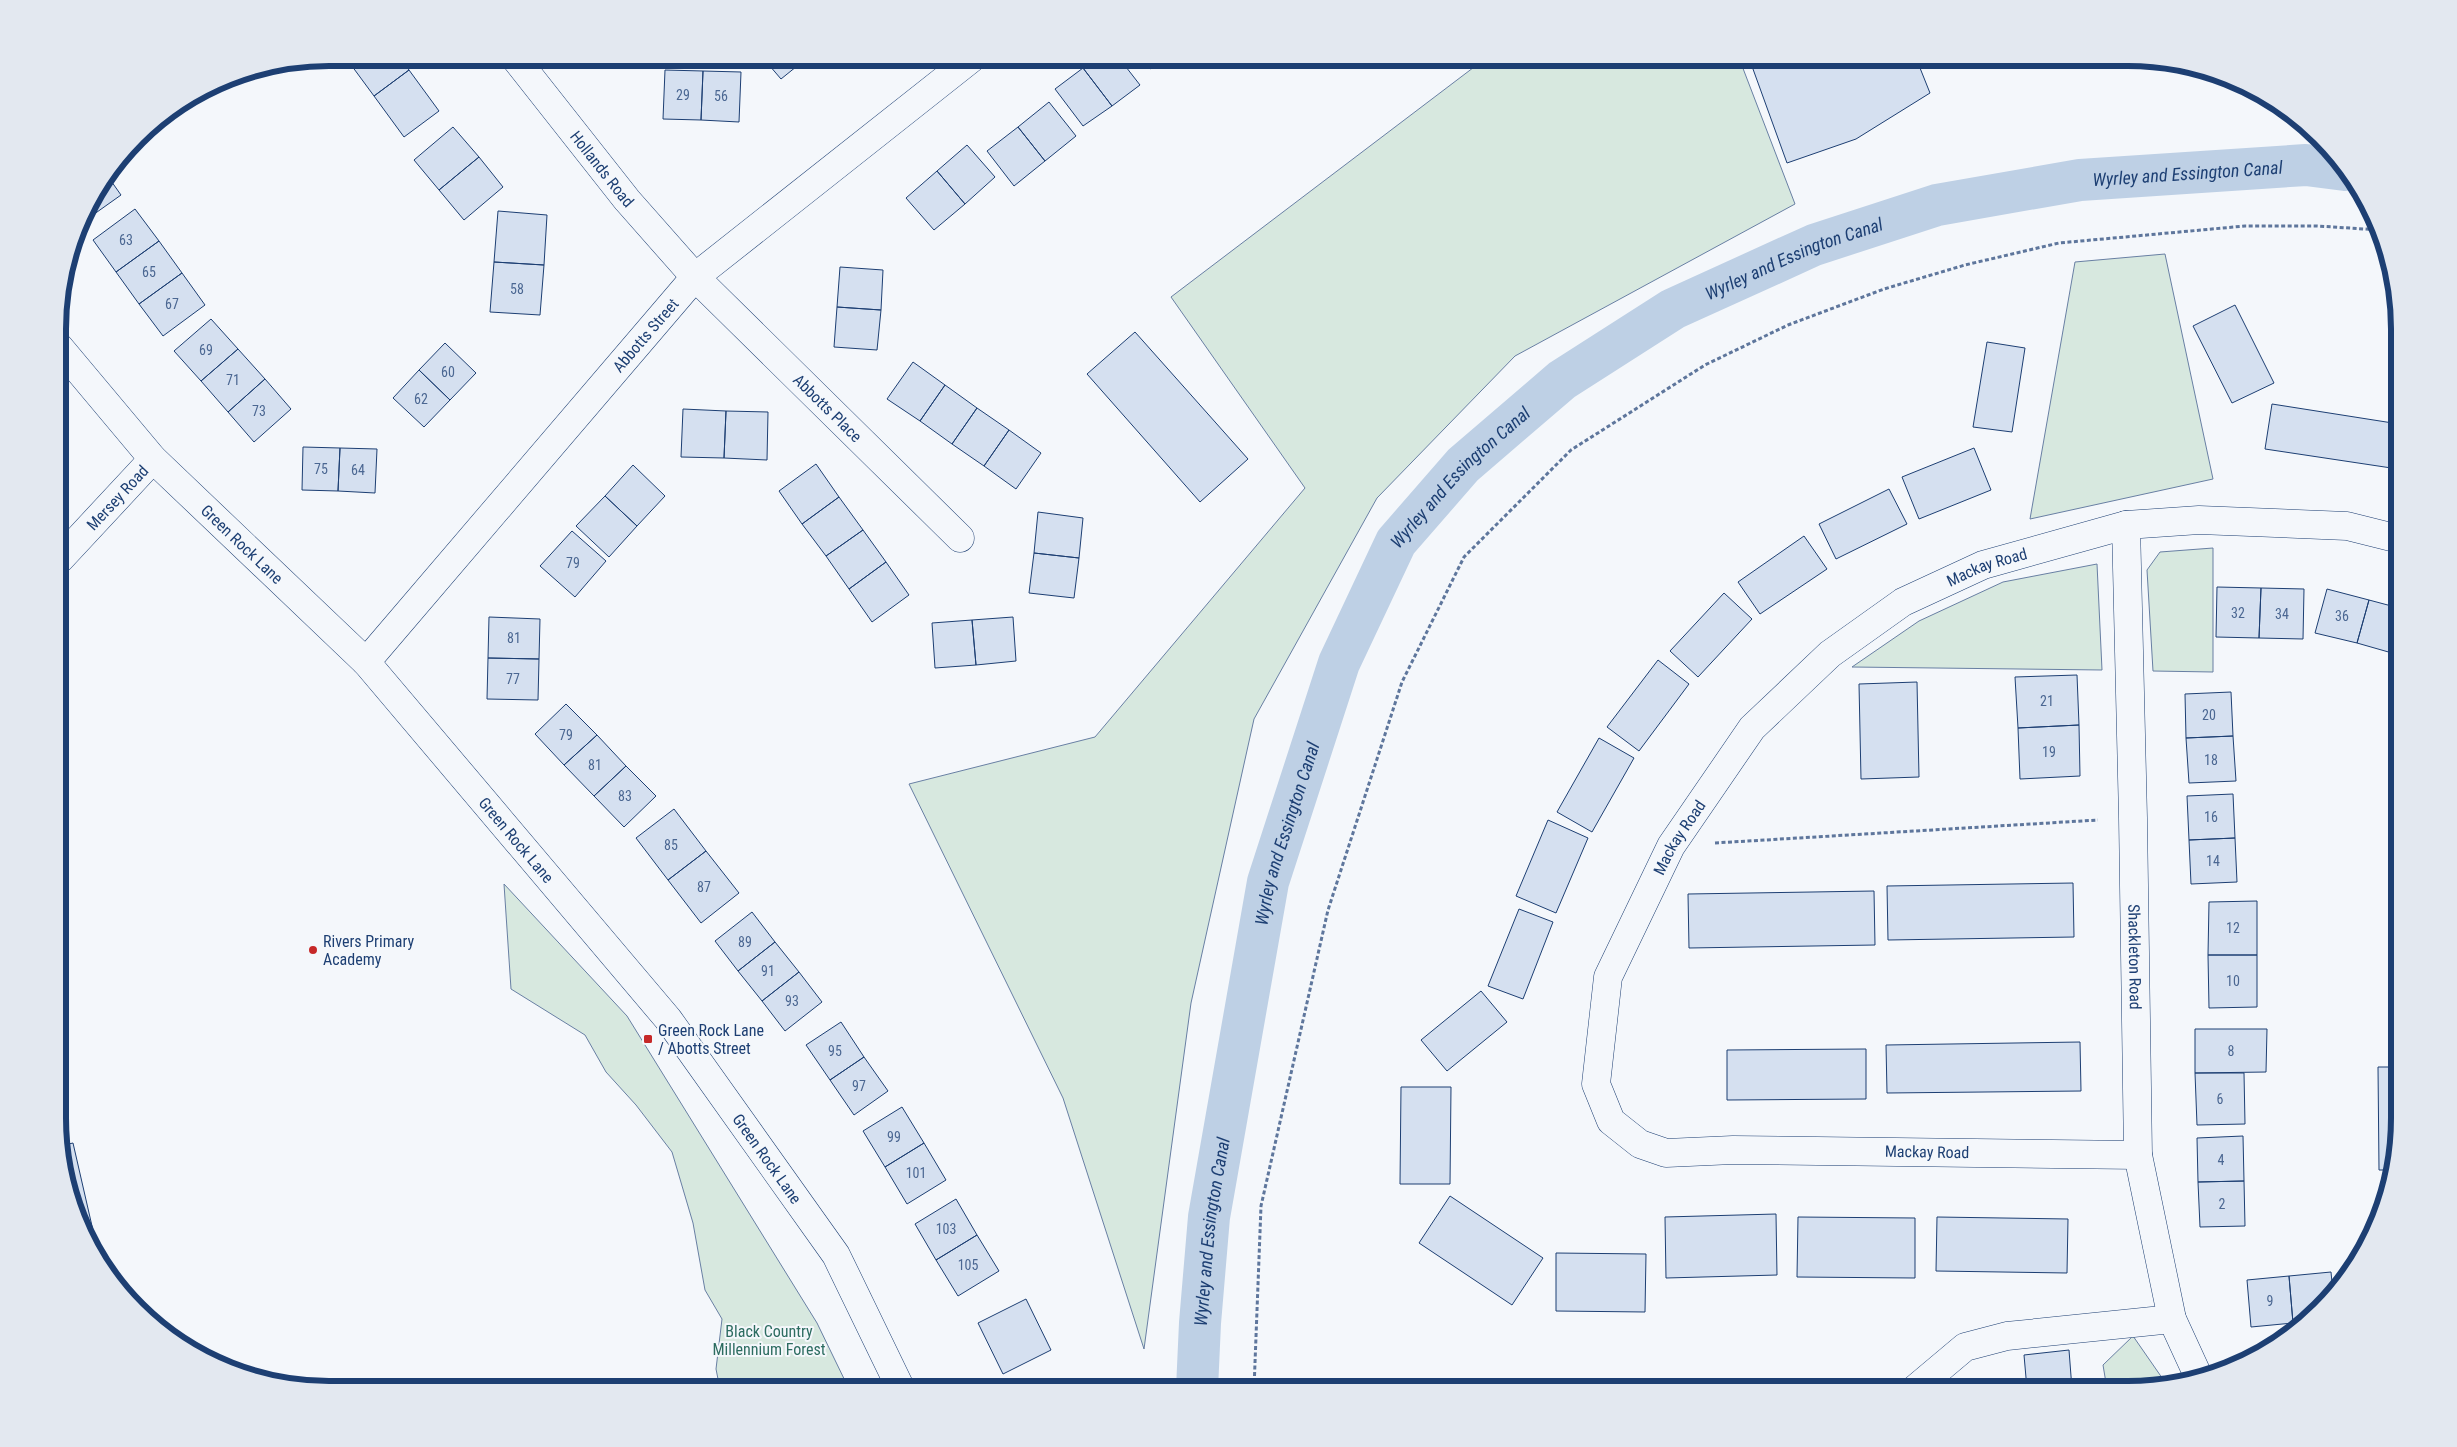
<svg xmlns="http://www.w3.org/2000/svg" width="2457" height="1447" font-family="'Roboto Condensed',sans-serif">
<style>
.green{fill:#d7e8df;stroke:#687fa3}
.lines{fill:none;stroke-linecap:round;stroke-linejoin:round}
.canal{stroke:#bed0e5;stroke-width:42}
.building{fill:#d5e0f0;stroke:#1d3f73}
.minor-casing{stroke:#1d3f73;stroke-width:29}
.path{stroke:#5e769c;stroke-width:3;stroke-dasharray:4 2.5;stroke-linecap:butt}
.minor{stroke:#f4f7fb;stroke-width:28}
.poi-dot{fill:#c62828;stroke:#f4f7fb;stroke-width:2}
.labels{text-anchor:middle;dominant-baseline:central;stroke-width:4;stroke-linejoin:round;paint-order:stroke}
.number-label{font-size:14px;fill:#4b6792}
.street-label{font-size:16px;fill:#1d3f73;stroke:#f4f7fb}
.poi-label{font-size:16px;fill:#1d3f73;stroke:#f4f7fb;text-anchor:start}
.park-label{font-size:16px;fill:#2c6c60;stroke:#f4f7fb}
.water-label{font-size:18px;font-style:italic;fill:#1d3f73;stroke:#f4f7fb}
.rim{fill:none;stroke:#1d3f73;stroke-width:6}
</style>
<rect width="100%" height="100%" fill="#f4f7fb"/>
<path class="green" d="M1486,58H1739L1795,204L1515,356L1377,498L1254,719L1191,1003L1144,1349L1063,1098L909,784L1095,737L1305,488L1171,297Z
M2165,254L2213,479L2030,519L2075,262Z
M2213,548V672L2153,671L2147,570L2160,552Z
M2097,564L2102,670L1852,667L1919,621L2003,582Z
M504,884L627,1016L817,1323L849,1389H720L716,1369L722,1319L705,1290L693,1223L672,1152L636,1105L606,1072L585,1035L511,989Z
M2133,1336L2167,1385L2145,1389H2107L2103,1365Z"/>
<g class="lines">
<path class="canal" id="s1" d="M1197,1389L1200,1323L1209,1217L1268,882L1339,663L1396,542L1463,465L1562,380L1673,309L1814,245L1937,205L2080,180L2306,165L2345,170"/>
</g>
<path class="building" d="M346,58H401L409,70L374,96Z
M763,58H807L781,79Z
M1097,58H1119L1140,85L1112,106L1083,68Z
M1142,58H1165L1150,69Z
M1749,58H1916L1930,93L1856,139L1787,163Z
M1083,68L1112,106L1083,126L1055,89Z
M409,70L439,111L404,137L374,96Z
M665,70L703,71L701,120L663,119Z
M703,71L741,72L739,122L701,120Z
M1049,102L1076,136L1045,161L1018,127Z
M453,127L479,157L439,190L414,160Z
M1018,127L1045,161L1014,186L987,151Z
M967,145L995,177L965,204L937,171Z
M479,157L503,187L464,220L439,190Z
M937,171L965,204L934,230L906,198Z
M109,178L121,195L83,222L86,209Z
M135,209L159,241L116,272L93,240Z
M498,211L547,215L544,265L494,262Z
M159,241L182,273L139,304L116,272Z
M494,262L544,265L540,315L490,312Z
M840,267L883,270L881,310L837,307Z
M182,273L205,305L163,336L139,304Z
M2235,305L2274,383L2232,403L2193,326Z
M837,307L881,310L877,350L834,347Z
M211,319L238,349L201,381L174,351Z
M1135,332L1248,459L1200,502L1087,374Z
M1987,342L2025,348L2012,432L1973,427Z
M445,343L476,373L450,400L419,370Z
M238,349L265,379L228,412L201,381Z
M913,362L945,385L920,421L887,399Z
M419,370L450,400L424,427L393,398Z
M265,379L291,409L254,442L228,412Z
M945,385L977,408L952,444L920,421Z
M2272,404L2399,424L2398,469L2265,449Z
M977,408L1009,430L984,466L952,444Z
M683,409L726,411L724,458L681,457Z
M726,411L768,412L767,460L724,458Z
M1009,430L1041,453L1016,489L984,466Z
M303,447L340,448L338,491L302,490Z
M340,448L377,449L375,493L338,491Z
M1974,448L1991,490L1919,519L1902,477Z
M816,464L839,497L802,524L779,491Z
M633,465L665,496L637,526L605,496Z
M1889,489L1907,524L1836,559L1819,524Z
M605,496L637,526L609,557L576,526Z
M839,497L863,530L826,556L802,524Z
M1038,512L1083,518L1079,558L1034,553Z
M863,530L886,562L849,589L826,556Z
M572,531L606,561L575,597L540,566Z
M1804,536L1827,569L1760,614L1738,582Z
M1034,553L1079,558L1074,598L1029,593Z
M886,562L909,595L872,622L849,589Z
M2217,587L2261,588L2259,638L2216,637Z
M2261,588L2304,589L2303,639L2259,638Z
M2327,589L2369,600L2357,643L2315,633Z
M1724,593L1752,619L1698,677L1670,651Z
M2369,600L2399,608V655L2357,643Z
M489,617L540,619L539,659L488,658Z
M1013,617L1016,661L976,665L972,620Z
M972,620L976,665L935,668L932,623Z
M488,658L539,659L538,700L487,699Z
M1658,660L1689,684L1639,751L1607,727Z
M2077,675L2079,725L2018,728L2015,677Z
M1917,682L1919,777L1861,779L1859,684Z
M2231,692L2233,736L2186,738L2185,694Z
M566,704L597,735L564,765L535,734Z
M2079,725L2080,776L2020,779L2018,728Z
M597,735L626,766L594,796L564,765Z
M2233,736L2236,781L2189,783L2186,738Z
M1599,738L1634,758L1592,832L1557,812Z
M626,766L656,796L624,827L594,796Z
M2233,794L2235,838L2189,840L2187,796Z
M674,809L706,851L668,880L636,838Z
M1548,820L1588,838L1556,913L1516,896Z
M2235,838L2237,882L2191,884L2189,840Z
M706,851L739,893L701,923L668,880Z
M2073,883L2074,937L1888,940L1887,886Z
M1874,891L1875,945L1689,948L1688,894Z
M2257,901V955H2208L2209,902Z
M1519,909L1553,922L1523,999L1488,986Z
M752,912L775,942L738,971L715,941Z
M775,942L799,972L762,1001L738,971Z
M2208,955H2257V1007L2209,1008Z
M799,972L822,1002L785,1031L762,1001Z
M1481,991L1507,1022L1447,1071L1421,1040Z
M841,1022L864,1057L830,1080L806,1045Z
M2195,1029H2267L2266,1072L2195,1073Z
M2080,1042L2081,1091L1887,1093L1886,1045Z
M1866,1049V1099L1727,1100V1050Z
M864,1057L888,1091L854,1115L830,1080Z
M2378,1067H2399V1135L2393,1170H2379Z
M2195,1073H2244L2245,1124L2197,1125Z
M1401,1087H1451L1450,1184H1400Z
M902,1107L924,1143L885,1167L863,1131Z
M2243,1136L2244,1181L2198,1182L2197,1138Z
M73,1143L100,1261L72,1205L60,1153V1146Z
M924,1143L946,1180L907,1204L885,1167Z
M2244,1181L2245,1226L2200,1227L2198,1182Z
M1450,1196L1543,1258L1512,1305L1419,1243Z
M956,1199L977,1235L936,1260L915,1224Z
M1776,1214L1777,1275L1666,1278L1665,1217Z
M1798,1217L1915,1218V1278L1797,1277Z
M1937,1217L2068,1219L2067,1273L1936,1271Z
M977,1235L999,1271L958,1296L936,1260Z
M1556,1253L1646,1254L1645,1312L1556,1311Z
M2342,1271H2350L2343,1280Z
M2331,1272L2333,1293L2320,1310L2304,1322L2293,1323L2289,1276Z
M2289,1276L2293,1323L2251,1327L2247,1280Z
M1026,1299L1051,1350L1003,1374L978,1323Z
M2069,1350L2072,1389H2027L2024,1355Z"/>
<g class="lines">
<g class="minor-casing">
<g id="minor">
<path id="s2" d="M515,58L627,200L695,277L960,538"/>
<path id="s3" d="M60,348L153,459L366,662L668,1019L836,1255L901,1389"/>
<path id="s4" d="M2126,525L2133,818L2138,1155L2172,1319L2200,1380"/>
<path id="s5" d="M60,559L153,459"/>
<path id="s6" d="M366,662L695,277L972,58"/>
<path id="s7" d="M2138,1155L1733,1150L1666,1153L1640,1144L1611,1121L1596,1084L1608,977L1671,846L1752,728L1830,654L1903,602L1983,565L2126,525L2199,520L2347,526L2399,539"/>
<path d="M1915,1389L1965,1347L2007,1336L2172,1319"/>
</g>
</g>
<path class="path" d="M1715,843L2098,820
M1254,1389L1261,1206L1328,910L1402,682L1464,557L1571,450L1705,365L1788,325L1884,289L1965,265L2059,243L2245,226H2317L2380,230"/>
<use href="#minor" class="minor"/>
</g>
<g class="poi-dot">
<circle cx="313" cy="950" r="5"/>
<rect x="643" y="1034" width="10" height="10" rx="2.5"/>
</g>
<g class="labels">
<g class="number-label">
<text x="683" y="95">29</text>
<text x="721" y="96">56</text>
<text x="126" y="240">63</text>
<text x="149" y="272">65</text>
<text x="517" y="289">58</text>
<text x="172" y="304">67</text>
<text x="206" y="350">69</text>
<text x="448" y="372">60</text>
<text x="233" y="380">71</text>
<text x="421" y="399">62</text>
<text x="259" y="411">73</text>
<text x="321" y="469">75</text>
<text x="358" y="470">64</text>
<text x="573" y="563">79</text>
<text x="2238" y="613">32</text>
<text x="2282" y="614">34</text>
<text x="2342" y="616">36</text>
<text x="514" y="638">81</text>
<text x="513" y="679">77</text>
<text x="2047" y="701">21</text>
<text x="2209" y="715">20</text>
<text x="566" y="735">79</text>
<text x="2049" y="752">19</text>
<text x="2211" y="760">18</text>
<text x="595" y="765">81</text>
<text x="625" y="796">83</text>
<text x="2211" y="817">16</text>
<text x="671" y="845">85</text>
<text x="2213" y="861">14</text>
<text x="704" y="887">87</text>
<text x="2233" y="928">12</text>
<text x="745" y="942">89</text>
<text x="768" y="971">91</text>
<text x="2233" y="981">10</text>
<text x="792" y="1001">93</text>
<text x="835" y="1051">95</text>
<text x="2231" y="1051">8</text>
<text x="859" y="1086">97</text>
<text x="2220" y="1099">6</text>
<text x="894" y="1137">99</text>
<text x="2221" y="1160">4</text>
<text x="916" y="1173">101</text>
<text x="2222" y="1204">2</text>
<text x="946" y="1229">103</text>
<text x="968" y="1265">105</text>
<text x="2270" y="1301">9</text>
</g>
<g class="street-label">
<text stroke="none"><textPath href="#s2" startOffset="141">Hollands Road</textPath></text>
<text stroke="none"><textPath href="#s6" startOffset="430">Abbotts Street</textPath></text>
<text stroke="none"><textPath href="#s2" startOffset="470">Abbotts Place</textPath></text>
<text stroke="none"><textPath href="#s5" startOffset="84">Mersey Road</textPath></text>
<text stroke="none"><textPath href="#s3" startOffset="268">Green Rock Lane</textPath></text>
<text stroke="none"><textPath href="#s7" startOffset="1261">Mackay Road</textPath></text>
<text stroke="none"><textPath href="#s7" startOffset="841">Mackay Road</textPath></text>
<text stroke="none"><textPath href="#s3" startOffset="672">Green Rock Lane</textPath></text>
<text stroke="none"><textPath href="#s4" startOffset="432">Shackleton Road</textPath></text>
<text transform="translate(1927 1152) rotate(1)">Mackay Road</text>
<text stroke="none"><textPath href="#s3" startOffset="1078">Green Rock Lane</textPath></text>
</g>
<g class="poi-label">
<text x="323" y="941">Rivers Primary<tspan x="323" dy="18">Academy</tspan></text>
<text x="658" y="1030">Green Rock Lane<tspan x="658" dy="18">/ Abotts Street</tspan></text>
</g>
<g class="park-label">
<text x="769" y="1331">Black Country<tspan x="769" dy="18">Millennium Forest</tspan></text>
</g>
<g class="water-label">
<text stroke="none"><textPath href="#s1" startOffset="1778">Wyrley and Essington Canal</textPath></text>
<text stroke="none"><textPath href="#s1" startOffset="1372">Wyrley and Essington Canal</textPath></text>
<text stroke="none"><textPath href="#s1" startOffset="968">Wyrley and Essington Canal</textPath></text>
<text stroke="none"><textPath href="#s1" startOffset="564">Wyrley and Essington Canal</textPath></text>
<text stroke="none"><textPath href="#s1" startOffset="158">Wyrley and Essington Canal</textPath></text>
</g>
</g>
<path d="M0 0H2457V1447H0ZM329 66H2128A263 263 0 0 1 2391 329V1118A263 263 0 0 1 2128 1381H329A263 263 0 0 1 66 1118V329A263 263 0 0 1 329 66Z" fill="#e3e8f0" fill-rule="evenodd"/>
<path class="rim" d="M329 66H2128A263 263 0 0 1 2391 329V1118A263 263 0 0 1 2128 1381H329A263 263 0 0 1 66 1118V329A263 263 0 0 1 329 66Z"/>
</svg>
